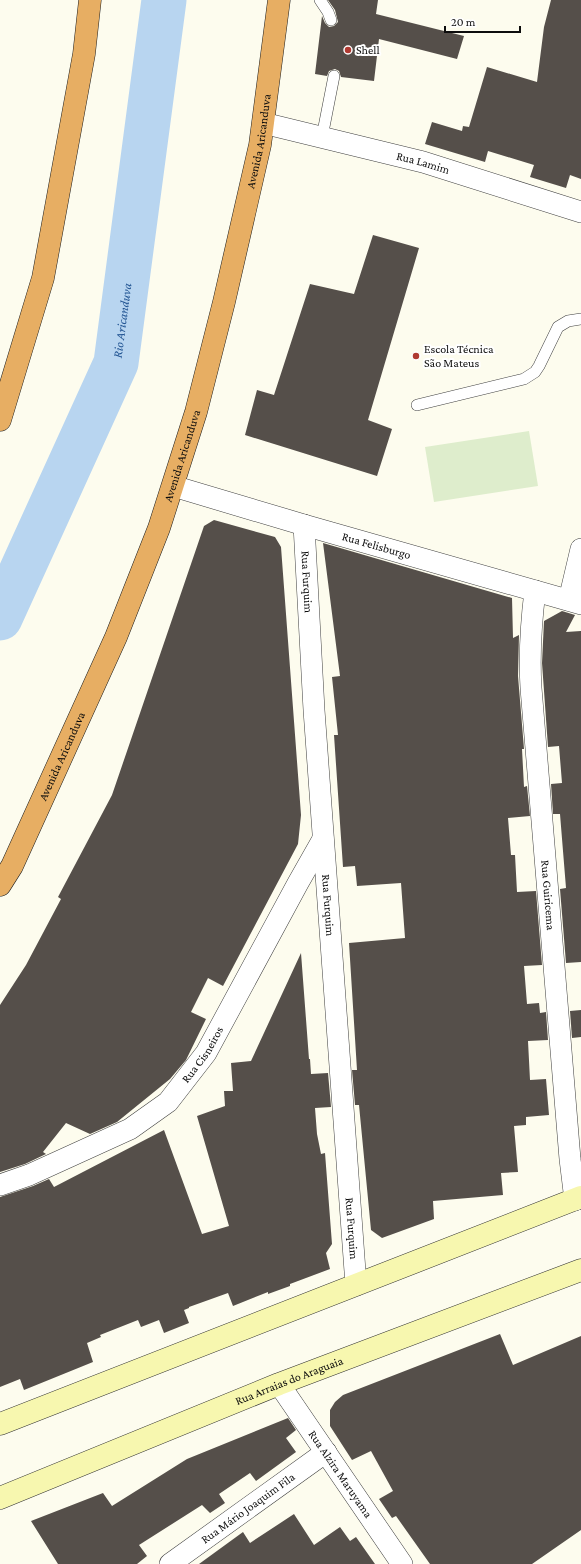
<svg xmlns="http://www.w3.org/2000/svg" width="581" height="1564" font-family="'Crimson Pro',serif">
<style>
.pitch{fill:#deedcc}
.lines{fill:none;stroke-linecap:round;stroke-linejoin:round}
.river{stroke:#b8d5f0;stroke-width:45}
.building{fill:#554f4a}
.lane-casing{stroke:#404040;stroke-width:12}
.street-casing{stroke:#404040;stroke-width:22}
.secondary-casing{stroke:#2f2f2f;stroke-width:23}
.highway-casing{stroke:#1e1e1e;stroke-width:23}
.lane{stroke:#fff;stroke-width:11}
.street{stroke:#fff;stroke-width:21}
.secondary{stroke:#f7f7af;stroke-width:22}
.highway{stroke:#e7ae63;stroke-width:22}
.poi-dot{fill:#b03a32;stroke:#fff;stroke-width:1.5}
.labels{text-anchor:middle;stroke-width:4;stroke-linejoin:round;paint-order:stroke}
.poi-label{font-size:12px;fill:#0d0d0d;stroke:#fff;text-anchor:start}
.street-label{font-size:12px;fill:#0d0d0d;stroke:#fff}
.water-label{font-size:13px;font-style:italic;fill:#225593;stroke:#fff}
</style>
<rect width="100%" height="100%" fill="#fdfcee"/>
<!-- pitch -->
<polygon class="pitch" points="529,431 538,486 434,502 425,447"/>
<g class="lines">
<!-- river -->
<path class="river" id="s1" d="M 0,618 L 116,363 L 164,0"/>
</g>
<!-- building -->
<g class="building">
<polygon points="328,0 378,0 376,14 464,36 457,59 379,39 374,81 341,77 339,71 335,69 329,71 327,76 315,74 322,16 325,23 329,27 334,26 338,22 335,10"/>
<polygon points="551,0 581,0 581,179 570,175 566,188 530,177 534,165 488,151 485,162 425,144 432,122 462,131 463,126 469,127 487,67 537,82 544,27"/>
<polygon points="373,235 419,248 368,420 392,429 377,476 245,435 257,390 274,395 310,284 354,294"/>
<polygon points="214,520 275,537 281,547 301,815 298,844 223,986 208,978 191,1012 206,1019 186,1060 170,1079 117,1122 90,1134 66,1123 43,1152 46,1154 25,1164 0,1172 0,1005 26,965 61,899 58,897 112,795 204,526"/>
<polygon points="323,543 512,598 513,638 519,635 518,676 524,749 522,749 524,787 527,786 530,816 508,818 511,855 515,855 517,892 536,891 542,965 524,966 527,1004 539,1003 540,1013 546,1012 548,1040 528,1041 530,1080 546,1079 549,1115 526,1117 526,1125 514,1126 518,1172 501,1173 503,1195 433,1201 434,1219 382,1238 371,1230 359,1105 355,1105 352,1070 357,1070 349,943 405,938 401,883 357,886 355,866 343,867 334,735 338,735 332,677 340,676"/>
<polygon points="562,611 575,615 566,632 581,631 581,962 566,963 560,889 566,888 560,814 553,814 551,784 562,783 559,746 548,747 542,663 544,621"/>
<polygon points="301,953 309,1059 310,1059 311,1074 328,1073 331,1107 315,1108 317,1134 321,1154 325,1153 332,1244 326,1253 330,1269 290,1284 290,1286 268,1294 268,1292 233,1306 228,1293 189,1307 189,1308 184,1310 189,1323 164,1333 159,1320 141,1327 138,1320 100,1335 101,1337 87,1343 93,1362 24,1390 20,1379 0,1387 0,1197 33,1186 49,1179 54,1187 164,1130 202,1234 229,1226 197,1116 225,1106 224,1091 233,1091 231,1063 251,1061"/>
<polygon points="581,1010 581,1037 572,1038 570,1011"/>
<polygon points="500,1334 513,1365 581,1336 581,1530 532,1564 430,1564 396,1516 392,1518 379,1499 393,1491 371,1451 352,1460 330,1426 330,1410 335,1402 343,1395"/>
<polygon points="288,1418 296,1430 286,1438 296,1452 256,1481 250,1473 219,1494 225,1503 210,1513 202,1505 139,1545 147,1556 137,1564 58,1564 31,1521 103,1493 112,1506 187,1459"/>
<polygon points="294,1514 314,1545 340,1527 350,1541 356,1537 375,1564 199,1564 243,1532 250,1543"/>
</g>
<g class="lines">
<defs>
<g id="lane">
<polyline points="320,0 328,12 331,20"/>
<polyline points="322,137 334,76"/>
<polyline points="417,405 524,379 535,372 539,366 558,327 568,321 581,319"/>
</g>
<g id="street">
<path id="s2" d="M 263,123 L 423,162 L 581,212"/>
<path id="s3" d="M 173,486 L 304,525 L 581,604"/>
<path id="s4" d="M 304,525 L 314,710 L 356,1285"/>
<path id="s5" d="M 535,591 C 531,623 529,655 531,688 L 570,1159 L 575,1200"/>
<polyline points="569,600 581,549"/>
<path id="s6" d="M 0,1185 L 29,1175 L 130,1129 L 168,1102 L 206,1053 L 298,883 L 323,839"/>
<path id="s7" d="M 279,1384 L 402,1564"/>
<path id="s8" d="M 170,1564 L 326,1452"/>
</g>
<g id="secondary">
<polyline points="0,1424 581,1197"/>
<path id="s9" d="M 0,1498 L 279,1384 L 581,1270"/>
</g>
<g id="highway">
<polyline points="0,420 43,278 84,54 90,0"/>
<path id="s10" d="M 0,885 L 12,866 L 116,637 L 159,528 L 196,412 L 224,302 L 260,145 L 279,0"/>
</g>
</defs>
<!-- lane casing -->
<use href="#lane" class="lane-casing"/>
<!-- street casing -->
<use href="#street" class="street-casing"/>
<!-- secondary casing -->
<use href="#secondary" class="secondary-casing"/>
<!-- highway casing -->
<use href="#highway" class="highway-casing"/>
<!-- lane -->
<use href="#lane" class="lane"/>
<!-- street -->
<use href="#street" class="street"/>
<!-- secondary -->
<use href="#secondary" class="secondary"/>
<!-- highway -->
<use href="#highway" class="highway"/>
</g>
<!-- markers -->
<g class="poi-dot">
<circle cx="348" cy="50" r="4"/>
<circle cx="416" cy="356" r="4"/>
</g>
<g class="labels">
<!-- poi labels -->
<g class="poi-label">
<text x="356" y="54">Shell</text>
<text x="424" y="353">Escola Técnica<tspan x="424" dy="14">São Mateus</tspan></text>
</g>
<!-- street labels -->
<g class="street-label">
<text dy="4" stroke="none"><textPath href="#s10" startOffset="791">Avenida Aricanduva</textPath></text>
<text dy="4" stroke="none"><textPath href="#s2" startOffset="165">Rua Lamim</textPath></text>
<text dy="4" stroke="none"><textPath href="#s10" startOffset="467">Avenida Aricanduva</textPath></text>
<text dy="4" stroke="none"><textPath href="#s3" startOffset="212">Rua Felisburgo</textPath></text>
<text dy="4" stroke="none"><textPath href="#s4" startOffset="57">Rua Furquim</textPath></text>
<text dy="4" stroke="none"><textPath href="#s10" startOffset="143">Avenida Aricanduva</textPath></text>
<text dy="4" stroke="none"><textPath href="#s5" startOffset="305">Rua Guiricema</textPath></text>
<text dy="4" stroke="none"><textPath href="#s4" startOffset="381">Rua Furquim</textPath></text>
<text dy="4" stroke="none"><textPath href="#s6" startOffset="247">Rua Cisneiros</textPath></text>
<text dy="4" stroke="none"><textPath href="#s4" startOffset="705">Rua Furquim</textPath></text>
<text dy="4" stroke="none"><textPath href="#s9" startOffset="312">Rua Arraias do Araguaia</textPath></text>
<text dy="4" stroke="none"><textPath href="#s7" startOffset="109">Rua Alzira Maruyama</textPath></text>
<text dy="4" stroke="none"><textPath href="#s8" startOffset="96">Rua Mário Joaquim Fila</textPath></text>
</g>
<!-- water labels -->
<g class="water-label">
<text dy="5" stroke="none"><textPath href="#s1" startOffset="323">Rio Aricanduva</textPath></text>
</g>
</g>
<!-- scale -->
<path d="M445 26v6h75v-6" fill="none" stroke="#0d0d0d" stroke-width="2"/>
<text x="451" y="26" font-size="12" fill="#0d0d0d" stroke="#ffffff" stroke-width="3" paint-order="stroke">20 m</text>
</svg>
